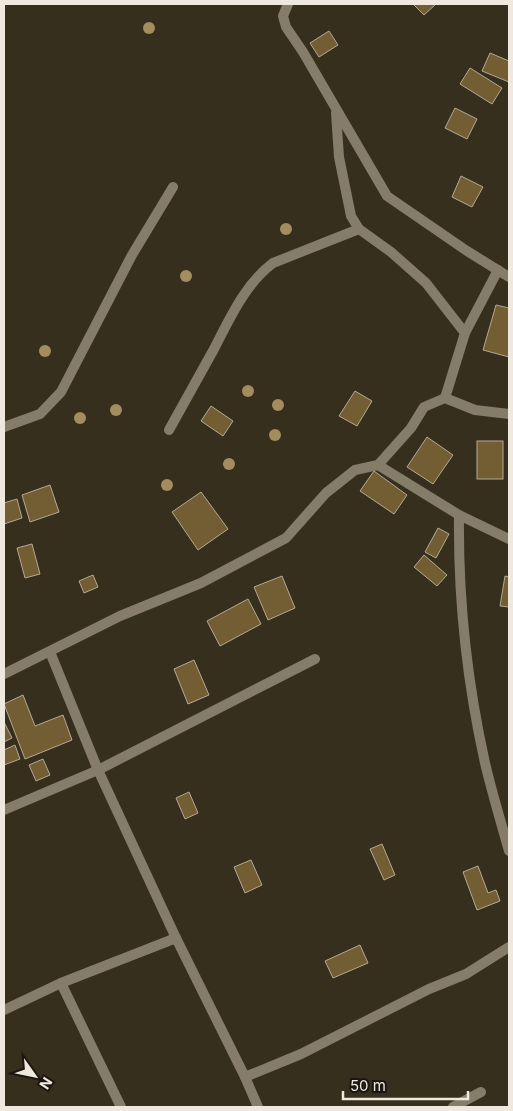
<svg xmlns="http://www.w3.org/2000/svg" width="513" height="1111" font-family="Inter,sans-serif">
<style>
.building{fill:#735e33;stroke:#b3a995}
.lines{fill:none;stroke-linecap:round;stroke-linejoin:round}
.street{stroke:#867c6a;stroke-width:10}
.tree{fill:#a38c5e}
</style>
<rect width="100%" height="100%" fill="#372f1e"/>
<!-- building -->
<g class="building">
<polygon points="413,4 436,4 424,15"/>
<polygon points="329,31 338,45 319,57 310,43"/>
<polygon points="490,53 509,61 509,82 482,71"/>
<polygon points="470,68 502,88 492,104 460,84"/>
<polygon points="455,108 477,119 467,139 445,128"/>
<polygon points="461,176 483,187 472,207 452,197"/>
<polygon points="496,305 509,308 509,357 483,350"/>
<polygon points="355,391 372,401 357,426 339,416"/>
<polygon points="211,406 233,421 223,436 201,421"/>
<polygon points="427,437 453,455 433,484 407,467"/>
<rect x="477" y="441" width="26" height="38"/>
<polygon points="374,471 407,495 394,514 360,491"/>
<polygon points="50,485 59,512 30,522 22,495"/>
<polygon points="201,492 228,529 198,550 172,512"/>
<polygon points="17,499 22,518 4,524 4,503"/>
<polygon points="438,528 449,534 436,558 425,552"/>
<polygon points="32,544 40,574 25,578 17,548"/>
<polygon points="424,555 447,575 437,586 414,567"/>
<polygon points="93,575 98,587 84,593 79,581"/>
<polygon points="282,576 295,608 268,620 254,587"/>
<polygon points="505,576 509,577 509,607 500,606"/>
<polygon points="248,599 261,624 220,646 207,621"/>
<polygon points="194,660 209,695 188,704 174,669"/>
<polygon points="23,695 35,726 63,715 72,740 25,759 4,704"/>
<polygon points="4,722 12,738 4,742"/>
<polygon points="15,745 20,759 4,765 4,750"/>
<polygon points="43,759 50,775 36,781 29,765"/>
<polygon points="189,792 198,813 185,819 176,798"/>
<polygon points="382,844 395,875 384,880 370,849"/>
<polygon points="251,860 262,885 245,893 234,867"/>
<polygon points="478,866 488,893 496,890 500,901 477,910 463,872"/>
<polygon points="360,945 368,963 333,978 325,961"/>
</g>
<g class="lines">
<!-- street -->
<g class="street">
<polyline points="288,4 283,16 286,27 303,52 387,196 467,251 509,277"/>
<polyline points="336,113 339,157 351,216 359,229 391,252 426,283 465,333 445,398"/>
<polyline points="465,333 498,270"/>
<polyline points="4,427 40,414 61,392 132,255 173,187"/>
<path d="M 169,430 C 184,403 199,376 214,349 C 230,318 245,284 273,263 L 359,229"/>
<polyline points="378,465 459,515 509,539"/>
<path d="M 459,515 C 458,598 467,682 485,763 C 492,793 501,822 509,851"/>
<polyline points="50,652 98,770 176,938 245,1077 258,1107"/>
<polyline points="4,674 120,616 201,583 286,538 326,493 355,470 378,465 411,428 424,407 445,398 475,410 509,414"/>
<polyline points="4,810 98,770 315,659"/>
<polyline points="61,983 121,1107"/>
<polyline points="4,1010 61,983 176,938"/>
<polyline points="245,1077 301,1054 429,989 466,974 509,947"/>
<polyline points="453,1107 481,1092"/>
</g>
</g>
<!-- trees -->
<g class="tree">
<circle cx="149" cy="28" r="6"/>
<circle cx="286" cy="229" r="6"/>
<circle cx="186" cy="276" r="6"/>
<circle cx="45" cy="351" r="6"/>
<circle cx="248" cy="391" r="6"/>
<circle cx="278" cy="405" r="6"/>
<circle cx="116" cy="410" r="6"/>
<circle cx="80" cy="418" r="6"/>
<circle cx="275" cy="435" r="6"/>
<circle cx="229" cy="464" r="6"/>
<circle cx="167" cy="485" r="6"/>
</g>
<!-- border -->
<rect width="513" height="1111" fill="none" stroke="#eee8de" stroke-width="10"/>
<!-- north arrow -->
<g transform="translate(35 1076) rotate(123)" stroke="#1b1710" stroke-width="4" paint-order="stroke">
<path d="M0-4L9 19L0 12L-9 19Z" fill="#eee8de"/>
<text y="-8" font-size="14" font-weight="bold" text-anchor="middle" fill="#eee8de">N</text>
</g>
<!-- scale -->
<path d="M343 1091v8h125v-8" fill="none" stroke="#eee8de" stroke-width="2.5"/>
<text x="350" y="1091" font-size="15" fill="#eee8de" stroke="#1b1710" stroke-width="4" paint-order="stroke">50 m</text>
</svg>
